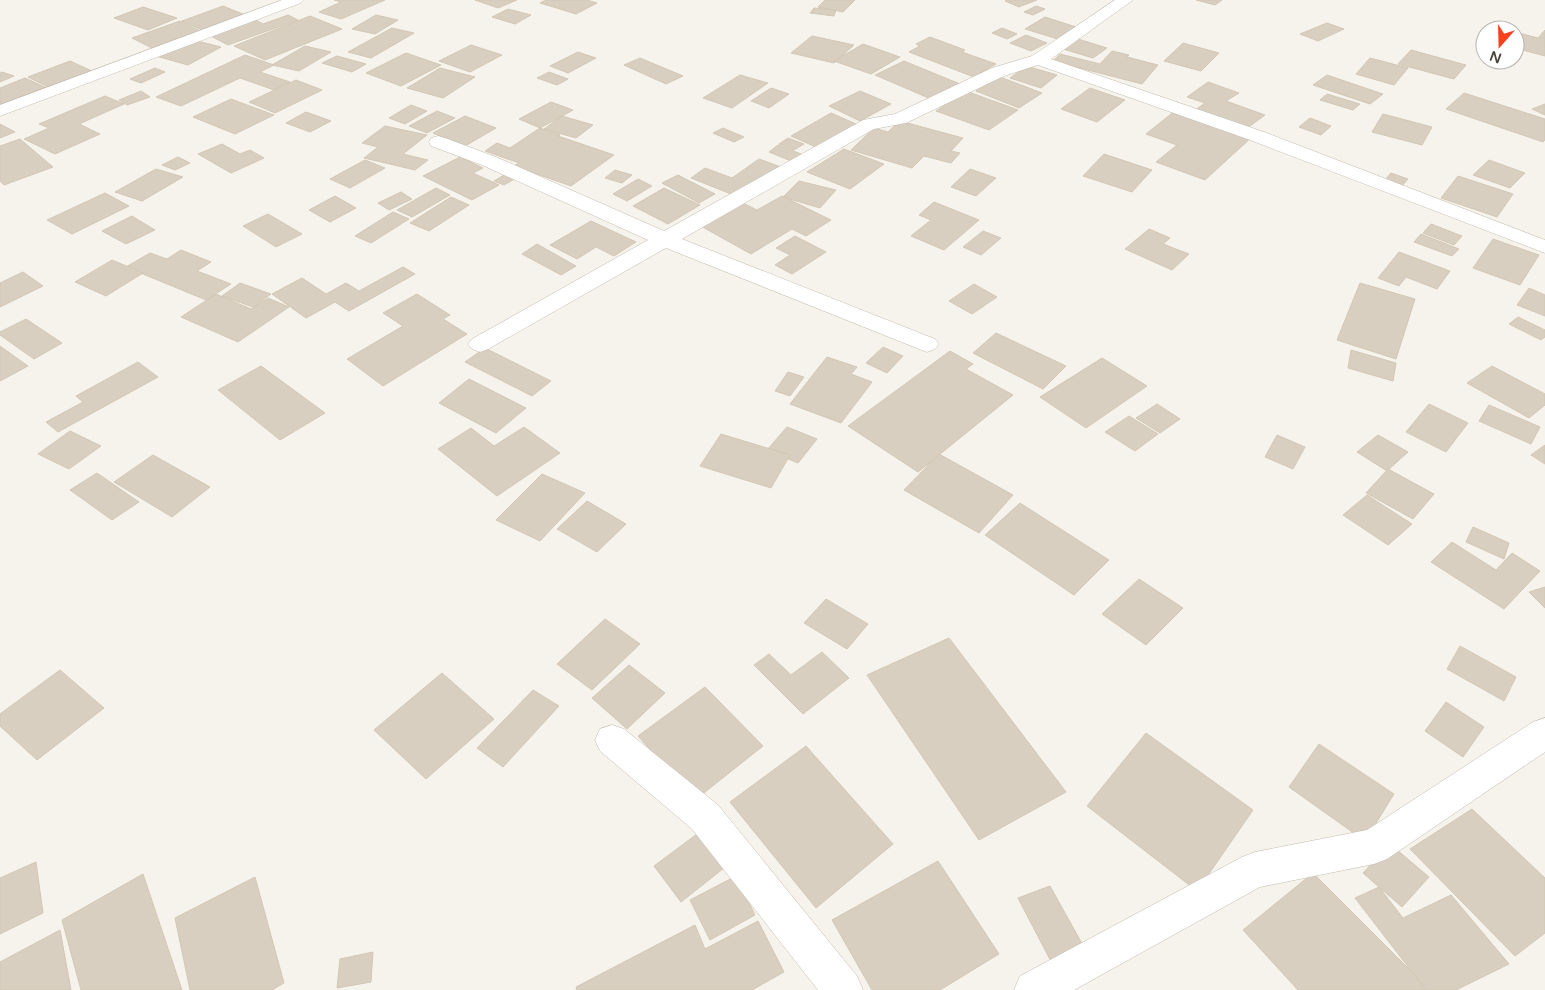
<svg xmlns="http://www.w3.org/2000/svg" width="1545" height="990" font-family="'Varela Round',sans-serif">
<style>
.building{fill:#d8cfc1;stroke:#d3c7b4}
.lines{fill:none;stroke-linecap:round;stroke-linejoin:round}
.minor-casing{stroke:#c2bbae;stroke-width:1}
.minor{fill:#fff;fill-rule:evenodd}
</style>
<rect width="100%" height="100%" fill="#f6f3ec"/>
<!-- building -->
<g class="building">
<polygon points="334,0 385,0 341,19 319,12 341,2"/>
<polygon points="475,0 517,0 498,8"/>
<polygon points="546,0 587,0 597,3 576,14 540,3"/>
<polygon points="825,0 855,0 843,12 818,7"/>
<polygon points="1008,0 1037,0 1019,7 1005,1"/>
<polygon points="1196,0 1222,0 1215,5"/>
<polygon points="223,6 245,15 204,31 182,21"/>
<polygon points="1036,6 1045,9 1033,15 1024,12"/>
<polygon points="143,7 177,18 148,30 114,18"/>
<polygon points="814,8 836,10 834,16 810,13"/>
<polygon points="508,9 531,15 515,24 492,17"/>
<polygon points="288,15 298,20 228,45 207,34 252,18 263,24"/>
<polygon points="376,15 398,20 375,34 352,29"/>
<polygon points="310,16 342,29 265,60 234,46"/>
<polygon points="1045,17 1079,28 1061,40 1025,29"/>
<polygon points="180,21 202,32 154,49 132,38"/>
<polygon points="1327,23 1344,29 1318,41 1300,34"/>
<polygon points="392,28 414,33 371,58 348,52"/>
<polygon points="1002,28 1017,34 1007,39 992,33"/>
<polygon points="1545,30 1545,56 1515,48 1515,32 1538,38"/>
<polygon points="1026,35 1047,43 1031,51 1010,43"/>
<polygon points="812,36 854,45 834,63 791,53"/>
<polygon points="930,37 965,50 962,52 996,64 974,77 909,52 920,46 916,44"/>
<polygon points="189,39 221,47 188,65 156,56"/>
<polygon points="1078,39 1107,48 1093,58 1063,49"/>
<polygon points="1183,43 1219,53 1201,71 1164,61"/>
<polygon points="863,44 900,57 871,74 834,61"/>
<polygon points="471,45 502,55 470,72 439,61"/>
<polygon points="305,46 331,52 299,71 272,65"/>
<polygon points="1411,50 1466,65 1454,79 1398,64"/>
<polygon points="1112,51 1129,55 1127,57 1158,65 1142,84 1053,61 1060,54 1100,64"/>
<polygon points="578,52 596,58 568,73 550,66"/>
<polygon points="406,53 441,65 401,86 366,73"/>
<polygon points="245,55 274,65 260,72 290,82 274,90 240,78 181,106 156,97"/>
<polygon points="337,56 366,64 352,72 322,63"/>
<polygon points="640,58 683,76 666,84 624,65"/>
<polygon points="1370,58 1408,68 1394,85 1356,74"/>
<polygon points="70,61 94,72 52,89 28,77"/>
<polygon points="904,61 960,84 931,99 875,75"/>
<polygon points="1026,66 1057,75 1041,88 1010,78"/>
<polygon points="155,68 165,72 141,83 130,79"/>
<polygon points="440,68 475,77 443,98 407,88"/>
<polygon points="2,72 14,76 0,82 0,73"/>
<polygon points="549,72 568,79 557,85 537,78"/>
<polygon points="740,75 768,83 732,108 703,98"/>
<polygon points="1327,75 1383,94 1370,104 1313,85"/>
<polygon points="1000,77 1042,93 1019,108 976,91"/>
<polygon points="25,78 49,89 0,108 0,88"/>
<polygon points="296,80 322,90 275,113 249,102"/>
<polygon points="1208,82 1239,93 1226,101 1265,115 1246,129 1194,111 1205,103 1187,97"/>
<polygon points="771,88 789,94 769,108 751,101"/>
<polygon points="1090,88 1125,100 1097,122 1061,109"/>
<polygon points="141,91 150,97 127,105 119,100"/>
<polygon points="860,91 891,104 860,121 829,106"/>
<polygon points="966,91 1018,110 989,130 936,111"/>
<polygon points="1464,93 1545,119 1545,140 1543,142 1446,109"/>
<polygon points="1327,94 1360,104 1353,110 1320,100"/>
<polygon points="105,96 124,104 79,124 100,134 55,154 24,139 49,128 39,124"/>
<polygon points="231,99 274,115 235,134 193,117"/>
<polygon points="551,102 573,110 540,128 519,119"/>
<polygon points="1545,104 1545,115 1532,109"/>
<polygon points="411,105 427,111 405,124 389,118"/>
<polygon points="1176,110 1253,136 1205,180 1156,162 1177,145 1146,134"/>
<polygon points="437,111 455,118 427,133 409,126"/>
<polygon points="306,112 331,121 310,132 286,123"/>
<polygon points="831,113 856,124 816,147 791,136"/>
<polygon points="1383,114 1432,127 1422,145 1372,132"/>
<polygon points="465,116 496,128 465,146 433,133"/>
<polygon points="562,116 593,125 576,138 544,129"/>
<polygon points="1310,118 1331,126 1321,135 1299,127"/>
<polygon points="900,121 963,138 951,151 960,153 951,163 924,156 912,168 851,150 874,128 888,132"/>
<polygon points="0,124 15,132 0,138"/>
<polygon points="385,126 427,135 403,154 428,160 415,170 364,158 378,147 362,143"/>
<polygon points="540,128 560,135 558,136 614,155 571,186 514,166 519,163 485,151 497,143 510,148"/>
<polygon points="723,128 744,137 734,142 713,133"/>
<polygon points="788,138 804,144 794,150 779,144"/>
<polygon points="20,139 53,167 4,185 0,181 0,146"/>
<polygon points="222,144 240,154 250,150 264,158 231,173 198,154"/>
<polygon points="778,145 806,156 796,163 769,152"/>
<polygon points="844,149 884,164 850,189 807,172"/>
<polygon points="1104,154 1152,170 1132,192 1083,176"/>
<polygon points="178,157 190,163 175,170 162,165"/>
<polygon points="460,157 483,168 473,173 499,185 472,200 423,176"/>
<polygon points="759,159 789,170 741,198 691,178 705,168 732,178"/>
<polygon points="365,160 385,168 350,188 330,179"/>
<polygon points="1489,160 1525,173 1510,188 1473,175"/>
<polygon points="156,169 183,177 142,201 115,192"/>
<polygon points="970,169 996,178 976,196 951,187"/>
<polygon points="615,170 632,175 622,183 605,178"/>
<polygon points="1391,173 1408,179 1401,187 1384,181"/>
<polygon points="506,174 516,178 504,185 494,181"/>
<polygon points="678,175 715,194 699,203 662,183"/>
<polygon points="1458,176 1513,194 1497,217 1441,198"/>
<polygon points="638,179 652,186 627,201 613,194"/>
<polygon points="799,181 836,190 820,208 783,197"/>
<polygon points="436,188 450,195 412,217 397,210"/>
<polygon points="664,188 700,205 668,224 633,206"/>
<polygon points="401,192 412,199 389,210 378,203"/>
<polygon points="105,193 129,206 72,234 47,220"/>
<polygon points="335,196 356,208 330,222 309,210"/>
<polygon points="782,196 831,220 806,236 792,229 751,254 699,225 741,202 757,210"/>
<polygon points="451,197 469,205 429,231 410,223"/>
<polygon points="934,202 979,220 944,250 911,236 931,220 919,215"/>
<polygon points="393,212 409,219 371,243 355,236"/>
<polygon points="268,214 302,234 276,247 243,226"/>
<polygon points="132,216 155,230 126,244 102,231"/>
<polygon points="591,221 636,242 614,256 596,247 577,259 550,245"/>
<polygon points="1431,224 1462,236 1454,245 1423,233"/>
<polygon points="1149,229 1170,238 1163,244 1189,254 1172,270 1125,249"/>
<polygon points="983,231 1001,238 981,255 963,247"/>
<polygon points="1421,234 1459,249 1452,256 1414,242"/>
<polygon points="795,236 826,252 792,274 775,265 790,255 776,248"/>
<polygon points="1493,239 1539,255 1520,285 1473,268"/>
<polygon points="537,244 576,266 561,275 522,254"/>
<polygon points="181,250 211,262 197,271 231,284 206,300 126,267 150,253 167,259"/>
<polygon points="1399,252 1450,271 1437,289 1406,277 1399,286 1378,278"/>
<polygon points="112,260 143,273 106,296 75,282"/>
<polygon points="403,267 415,274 349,311 335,302 306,318 272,294 302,278 326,294 346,283 359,291"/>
<polygon points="23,272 43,286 0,307 0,283"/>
<polygon points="240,283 271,294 253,307 222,296"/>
<polygon points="1360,283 1415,299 1396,359 1337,340"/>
<polygon points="974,284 997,297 972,314 949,301"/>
<polygon points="1529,288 1545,295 1545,316 1517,305"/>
<polygon points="216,294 251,309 268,298 289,307 238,342 181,317"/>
<polygon points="417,294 450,315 443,319 467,334 383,386 347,359 403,326 383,313"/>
<polygon points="1518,317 1545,330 1545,337 1541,340 1509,324"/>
<polygon points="26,319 62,343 34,359 0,335 0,332"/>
<polygon points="996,333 1066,366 1043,389 973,353"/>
<polygon points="0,346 28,366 0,381"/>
<polygon points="883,347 903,356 887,373 866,363"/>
<polygon points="485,348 551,381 532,396 465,362"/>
<polygon points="1351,350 1396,363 1393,381 1348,368"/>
<polygon points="950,351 973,364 966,369 1013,395 918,472 848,426"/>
<polygon points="827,357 857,367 851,374 872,382 841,423 790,404"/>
<polygon points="1102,358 1147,386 1086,428 1040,397"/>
<polygon points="138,362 158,377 58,432 46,422 83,402 76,396"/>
<polygon points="261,366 325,413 280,440 218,390"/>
<polygon points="1492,366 1545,394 1545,405 1529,418 1467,383"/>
<polygon points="788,372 804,377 790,396 775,391"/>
<polygon points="469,379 526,408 496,433 439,403"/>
<polygon points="1157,404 1180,419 1160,433 1136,418"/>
<polygon points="1429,404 1468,423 1446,452 1406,432"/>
<polygon points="1489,405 1540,427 1531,444 1479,421"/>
<polygon points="1129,416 1158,434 1135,451 1105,432"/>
<polygon points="524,427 560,453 497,496 438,449 471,428 494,446"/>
<polygon points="787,427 817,439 798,463 767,450"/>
<polygon points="70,431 101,446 69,469 38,454"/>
<polygon points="721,434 790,455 771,488 700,466"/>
<polygon points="1277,435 1305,447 1293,469 1265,457"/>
<polygon points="1378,435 1408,452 1387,471 1357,452"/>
<polygon points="1545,445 1545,464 1531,455"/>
<polygon points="939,454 1013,495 979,533 904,490"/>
<polygon points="153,455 210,487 172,517 114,482"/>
<polygon points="1388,469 1434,494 1413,519 1366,493"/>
<polygon points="97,473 139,502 112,520 70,490"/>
<polygon points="542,474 585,493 540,541 496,520"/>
<polygon points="1367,495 1412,524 1388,545 1343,515"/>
<polygon points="587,501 626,524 597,552 557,529"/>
<polygon points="1020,503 1109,560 1074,595 985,535"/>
<polygon points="1473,527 1509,543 1504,559 1466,542"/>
<polygon points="1452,542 1496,570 1512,553 1540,571 1504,609 1431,562"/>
<polygon points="1139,579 1183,608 1146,645 1102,614"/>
<polygon points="1545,587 1545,608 1529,592"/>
<polygon points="826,599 868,624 847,649 804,623"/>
<polygon points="605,619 640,644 592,690 557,664"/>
<polygon points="949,638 1066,792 979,840 867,675"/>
<polygon points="1460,646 1516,677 1504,701 1447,669"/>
<polygon points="822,652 849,678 803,714 754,665 769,654 791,675"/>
<polygon points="629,665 665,693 627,729 592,698"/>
<polygon points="60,670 104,708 37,760 0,726 0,714"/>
<polygon points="442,673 494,719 426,779 374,730"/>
<polygon points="705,687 763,746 695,800 638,736"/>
<polygon points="533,690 559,706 503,767 477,748"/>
<polygon points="1446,702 1484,727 1463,757 1425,731"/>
<polygon points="1146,733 1253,810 1197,891 1087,806"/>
<polygon points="1319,744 1394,794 1365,841 1289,787"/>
<polygon points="806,746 893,844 816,908 730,802"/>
<polygon points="1472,809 1545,878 1545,933 1515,956 1410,849"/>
<polygon points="697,834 724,868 681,902 654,866"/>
<polygon points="1390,844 1429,877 1402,907 1363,873"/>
<polygon points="938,861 999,954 940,990 872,990 832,920"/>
<polygon points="36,862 43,913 0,934 0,878"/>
<polygon points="1313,873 1430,990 1298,990 1243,930"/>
<polygon points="143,874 182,990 81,990 62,920"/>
<polygon points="736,876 755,915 710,940 690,900"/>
<polygon points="255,877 284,983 272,990 190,990 175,918"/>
<polygon points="1050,886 1090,958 1056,971 1018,898"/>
<polygon points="1379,887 1403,918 1451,895 1509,964 1456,990 1426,990 1355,898"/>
<polygon points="758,921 784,972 752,990 577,990 576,987 695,925 705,949"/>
<polygon points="60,930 71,990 0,990 0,962"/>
<polygon points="373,952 371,982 337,988 340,959"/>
</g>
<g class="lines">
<defs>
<g id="minor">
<polygon points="282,0 304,0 301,3 0,116 0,105"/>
<polygon points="1115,0 1133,0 1051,59 1264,132 1545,240 1545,253 1250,140 1038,65 1004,76 906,123 874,129 682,239 935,339 939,344 935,349 927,352 919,349 666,248 488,349 480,352 472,349 468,344 472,339 648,240 482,165 431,146 429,142 431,138 438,136 445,138 496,157 664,231 863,120 895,114 992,68 1032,56"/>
<polygon points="1545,718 1545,752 1387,859 1374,864 1260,887 1074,990 1014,990 1020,976 1242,857 1255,852 1367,830 1533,722"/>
<polygon points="612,725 624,729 718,805 857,976 863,990 818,990 692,829 600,751 595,740 600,729"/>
</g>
</defs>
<!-- minor casing -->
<use href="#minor" class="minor-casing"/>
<!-- minor -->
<use href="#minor" class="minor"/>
</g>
<!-- north arrow -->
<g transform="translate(1500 45) rotate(200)"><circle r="24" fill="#ffffff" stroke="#b7b4b0"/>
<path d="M0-4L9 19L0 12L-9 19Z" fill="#fc3f1d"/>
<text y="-8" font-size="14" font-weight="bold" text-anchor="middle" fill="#4b4439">N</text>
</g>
</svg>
